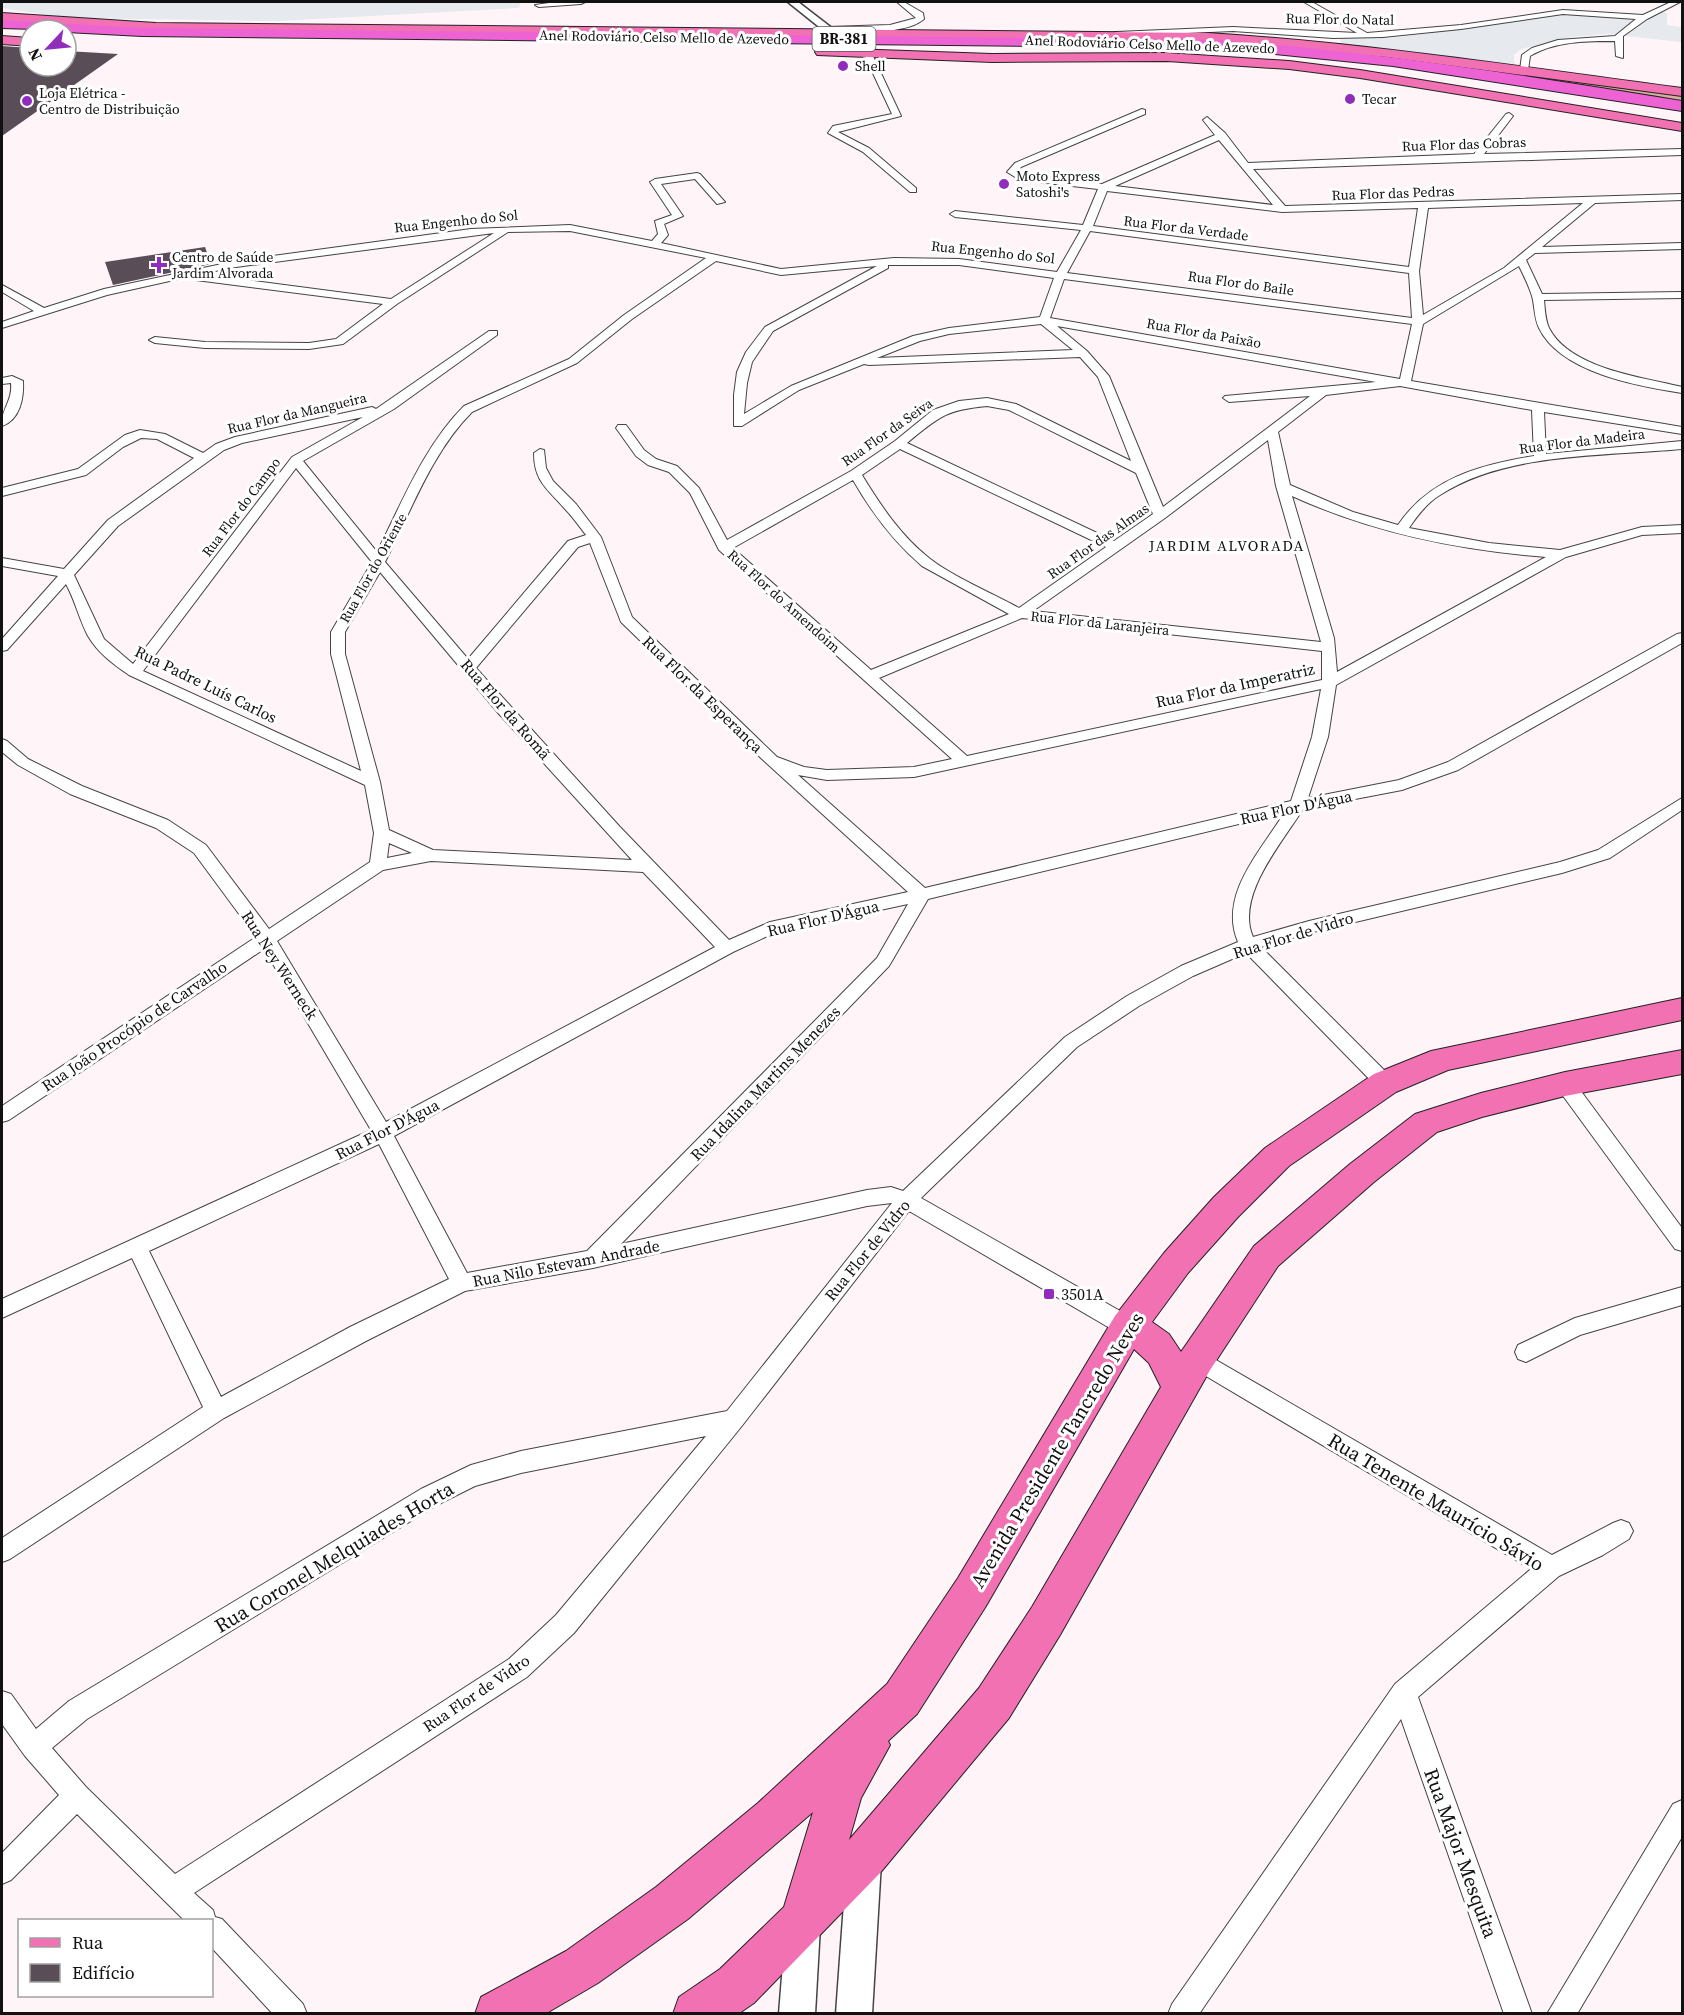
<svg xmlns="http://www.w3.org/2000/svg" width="1684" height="2015" font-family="'Source Serif 4',serif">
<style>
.industrial{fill:#e6e9ee}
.forest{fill:#d9af9f}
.building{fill:#594d58}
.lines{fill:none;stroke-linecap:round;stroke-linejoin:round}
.minor-casing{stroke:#444;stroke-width:2}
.tertiary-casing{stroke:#444;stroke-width:3}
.primary-casing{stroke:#222;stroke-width:2}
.motorway-casing{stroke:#222;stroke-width:2}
.minor{fill:#fff;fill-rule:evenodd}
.tertiary{fill:#fff;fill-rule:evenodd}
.primary{fill:#f271b2;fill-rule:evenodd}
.motorway{fill:#ee63d3;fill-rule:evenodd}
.poi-dot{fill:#902dbc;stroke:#fff;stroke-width:2}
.labels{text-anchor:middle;stroke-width:6;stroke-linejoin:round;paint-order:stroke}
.far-street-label{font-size:14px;fill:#111;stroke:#fff}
.far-poi-label{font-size:14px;fill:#111;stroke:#fff;text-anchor:start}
.shield{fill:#fff;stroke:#585858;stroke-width:1.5}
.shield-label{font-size:15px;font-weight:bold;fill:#111}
.far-neighbourhood-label{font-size:15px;letter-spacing:1.5px;fill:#111;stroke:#fff}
.street-label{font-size:16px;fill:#111;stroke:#fff}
.poi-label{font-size:16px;fill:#111;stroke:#fff;text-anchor:start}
.near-street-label{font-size:20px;fill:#111;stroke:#fff}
</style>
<rect width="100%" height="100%" fill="#fff5f9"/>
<!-- industrial -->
<g class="industrial">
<polygon points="2,2 521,2 519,8 278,21 68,18 2,8"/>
<polygon points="1659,11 1667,13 1667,25 1682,27 1682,42 1606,34 1572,37 1521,49 1514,55 1514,64 1341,43 1340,38 1390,38 1480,27 1529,17 1571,14 1644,19"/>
</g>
<!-- forest -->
<polygon class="forest" points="1499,74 1584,81 1682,96 1682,104"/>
<!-- building -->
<g class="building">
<polygon points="2,46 30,48 30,66 66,66 66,51 118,54 2,136"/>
<polygon points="205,247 211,264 113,285 105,262"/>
</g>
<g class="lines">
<defs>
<g id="minor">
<polygon points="556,2 585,2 581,4 539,7 535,5"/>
<path d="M 897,2 L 904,2 L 923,13 L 924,19 C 904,36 854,31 828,31 L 824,29 L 828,27 L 890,25 L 916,18 Z"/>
<path d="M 1304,2 L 1312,2 L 1367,33 L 1461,25 L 1563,10 L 1643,15 L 1671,2 L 1680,2 L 1647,19 L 1623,36 L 1623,58 L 1616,56 L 1615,41 C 1586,41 1556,41 1530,56 L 1528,70 L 1524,73 L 1520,70 L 1522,55 L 1532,48 L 1558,40 L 1615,36 L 1636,19 L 1563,14 L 1461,29 L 1383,37 L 1333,38 L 1233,31 L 1116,36 L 1112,34 L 1116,32 L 1233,27 L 1357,33 Z"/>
<polygon points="868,52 872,54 901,116 838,132 869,148 916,188 916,192 910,192 863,152 828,133 833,126 892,114 864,54"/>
<path d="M 1142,109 L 1145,110 L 1145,114 L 1021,167 L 1018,171 L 1023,174 L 1102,184 L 1215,135 L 1203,120 L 1207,117 L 1225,133 L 1248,163 L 1474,154 L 1506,114 L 1509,113 L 1513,116 L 1484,154 L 1682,149 L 1682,155 L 1253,169 L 1285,206 L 1682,194 L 1682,200 L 1595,203 L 1542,247 L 1682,243 L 1682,249 L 1535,253 L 1526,260 L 1542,294 L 1682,292 L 1682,298 L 1544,300 C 1545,309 1545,319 1549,328 C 1570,369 1642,377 1682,387 L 1682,393 C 1638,386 1561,373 1539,328 C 1534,318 1535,307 1532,296 C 1529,286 1524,276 1519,266 L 1423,324 L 1411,381 L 1682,427 L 1682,434 L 1544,412 L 1546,454 L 1682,441 L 1682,449 C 1607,456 1506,452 1440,495 C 1427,503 1417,516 1409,528 L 1489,543 L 1560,550 L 1642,527 L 1682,525 L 1682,533 L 1642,535 L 1566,557 L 1336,685 L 1328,737 L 1308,798 L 1399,780 L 1448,762 L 1677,634 L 1682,633 L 1682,643 L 1458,770 L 1402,790 L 1303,809 C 1282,843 1235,896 1253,937 L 1309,921 L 1560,862 L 1598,850 L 1682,798 L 1682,810 L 1610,858 L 1562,873 L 1309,933 L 1261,947 L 1392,1078 L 1394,1083 L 1392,1088 L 1385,1090 L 1378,1088 L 1246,953 L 1193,976 L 1139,1006 L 1077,1047 L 921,1198 L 1136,1320 L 1139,1327 L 1136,1334 L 1128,1336 L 1120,1334 L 909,1211 L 741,1427 L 574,1633 L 527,1677 L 194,1893 L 213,1910 L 215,1917 L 222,1919 L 303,2004 L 307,2014 L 273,2014 L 212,1948 L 212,1920 L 184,1920 L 77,1814 L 11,1880 L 2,1884 L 2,1853 L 59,1795 L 25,1756 L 2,1724 L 2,1691 L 11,1694 L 36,1729 L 69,1701 L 421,1489 L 471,1465 L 521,1451 L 727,1411 L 892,1203 L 867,1206 L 593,1268 L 465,1291 L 366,1341 L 224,1418 L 10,1559 L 2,1562 L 2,1538 L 203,1407 L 132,1258 L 2,1318 L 2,1299 L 371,1130 L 264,949 L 9,1120 L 2,1122 L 2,1106 L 256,937 L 194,853 L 156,828 L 70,794 L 18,765 L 2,752 L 2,739 L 7,741 L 28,759 L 82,786 L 168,820 L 206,845 L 269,929 L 370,862 L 374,833 L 365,785 L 129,675 C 113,664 98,653 88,636 C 79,619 75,600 66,584 L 7,650 L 2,651 L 2,639 L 58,576 L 2,566 L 2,558 L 64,569 L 108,520 L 194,458 L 157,439 L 141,438 L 123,447 L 86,475 L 2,496 L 2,488 L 78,469 L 125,435 L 140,430 L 165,434 L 203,453 L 216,444 L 235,437 L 372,407 L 376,409 L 489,331 L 497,331 L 497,335 L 394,409 L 303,461 L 377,552 C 402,503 424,446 464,406 L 569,359 L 624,315 L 706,258 L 570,231 L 508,232 L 397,304 L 343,344 L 309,349 L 205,348 L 155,343 L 149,340 L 155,337 L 205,342 L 309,343 L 336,339 L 383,304 L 196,280 L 192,279 L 192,276 L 107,295 L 2,328 L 2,322 L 34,311 L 2,292 L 2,285 L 44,308 L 104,289 L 236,261 L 471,229 L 570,225 L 652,241 L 658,234 L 655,221 L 672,215 L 650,182 L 655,179 L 697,173 L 700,174 L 725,202 L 717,204 L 695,179 L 661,184 L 683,216 L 664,224 L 668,235 L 661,243 L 781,269 L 894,258 L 959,259 L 1057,272 L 1081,230 L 955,217 L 950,214 L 955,211 L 1083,225 L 1098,189 L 1020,180 L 1007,172 L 1015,163 ZM 1219,140 L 1273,205 L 1115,186 ZM 1107,191 L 1282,212 L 1418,208 L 1409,267 L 1093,226 ZM 1583,203 L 1504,268 L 1423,315 L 1419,271 L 1428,208 ZM 1090,231 L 1409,273 L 1412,318 L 1067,273 ZM 494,233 L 391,299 L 200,274 L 236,267 ZM 716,261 L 781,275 L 877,266 L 765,327 L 746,352 L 737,372 L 734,395 L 734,426 L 742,426 L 799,390 L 864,364 L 869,365 L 1080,357 L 1098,377 L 1131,461 L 1016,404 L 987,398 L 959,401 L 933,410 L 895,441 L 851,471 L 727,540 L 699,488 L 677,466 L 656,459 L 644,450 L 626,425 L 618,425 L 616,428 L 636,456 L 648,465 L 669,472 L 690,493 L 719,550 L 952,759 L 914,767 L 827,770 L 804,767 L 777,757 L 632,617 L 601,537 L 576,504 L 553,481 L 546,468 L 544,450 L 540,449 L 534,453 C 534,482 548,489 565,509 C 573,517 579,526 586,535 L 568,541 L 468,659 L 385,562 C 411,511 432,452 472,412 L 577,363 L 632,319 ZM 888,265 L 959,265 L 1054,278 L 1040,317 L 949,328 L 913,336 L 791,386 L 744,414 L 747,383 L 752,362 L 773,331 L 888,268 ZM 1064,279 L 1412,324 L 1400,379 L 1050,318 ZM 1041,324 L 1073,350 L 877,358 L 920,341 L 949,334 ZM 1057,326 L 1376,382 L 1225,396 L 1223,398 L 1229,402 L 1310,396 L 1163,507 L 1109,376 L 1087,351 ZM 1400,386 L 1532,410 L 1534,456 C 1480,465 1430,478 1398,525 L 1353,512 L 1290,485 L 1278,432 L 1326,395 ZM 987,406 L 1009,410 L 1136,473 L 1153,514 L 1114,541 L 907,443 C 939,417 945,410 987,406 ZM 363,417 L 292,457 L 133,664 L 104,639 L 74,575 L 118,526 L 224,450 L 242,443 ZM 1268,440 L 1276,486 L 1321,642 L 1033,611 L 1165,518 ZM 900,449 L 1106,547 L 1019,608 C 992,593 953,577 929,558 C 901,536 881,506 862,475 ZM 296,468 L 372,562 L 331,632 L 331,654 L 361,771 L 143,671 ZM 853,480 C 872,513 893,541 922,566 L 1009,614 L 871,670 L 733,548 ZM 1292,496 C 1373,533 1458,550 1546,557 L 1337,672 L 1334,638 ZM 590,543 L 621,622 L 762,759 L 908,892 L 770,922 L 729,940 L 620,827 L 476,668 L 578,547 ZM 380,572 L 499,714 L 632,860 L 433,850 L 389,830 L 380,782 L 345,654 L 345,632 ZM 1022,618 L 1322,651 L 1322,680 L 967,756 L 879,678 ZM 1321,689 L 1312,737 L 1291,801 L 925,888 L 798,775 L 827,780 L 914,777 ZM 1284,813 C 1261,851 1218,895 1238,942 L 1181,966 L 1127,996 L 1065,1037 L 903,1191 L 891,1187 L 867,1190 L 621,1244 L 889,966 L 928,899 ZM 389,843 L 412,853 L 387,858 ZM 431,861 L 643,872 L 715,947 L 386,1122 L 277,941 L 383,870 ZM 908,904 L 877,958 L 587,1251 L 467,1273 L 394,1136 L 733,952 L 774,933 ZM 379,1144 L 449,1279 L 350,1327 L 221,1397 L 149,1251 ZM 706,1436 L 556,1615 L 509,1659 L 175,1874 L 86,1787 L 52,1748 L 87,1719 L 437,1505 L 475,1486 L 521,1473 Z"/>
<path d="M 12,376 L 23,381 C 24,398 20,420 2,426 C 0,411 13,401 11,383 L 2,384 L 2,378 Z"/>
<polygon points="1565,1077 1572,1079 1682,1228 1682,1251 1675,1249 1558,1089 1556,1084 1558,1079"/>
<polygon points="1682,1287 1682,1305 1580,1335 1526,1362 1518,1359 1515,1352 1518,1345 1575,1318"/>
<polygon points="1197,1349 1552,1555 1613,1523 1621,1520 1629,1523 1633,1531 1629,1539 1603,1555 1559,1576 1418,1697 1532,2014 1504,2014 1401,1719 1199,2014 1168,2014 1172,2004 1395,1684 1531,1569 1189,1366 1186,1359 1189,1352"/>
<polygon points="1682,1800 1682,1837 1577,2014 1547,2014 1673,1804"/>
</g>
<g id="tertiary">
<polygon points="788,2 798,2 837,32 828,34"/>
<polygon points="864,1845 876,1850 881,1862 872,2014 836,2014 847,1862 852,1850"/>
<polygon points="803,1909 815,1914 820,1926 815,2014 779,2014 786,1926 791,1914"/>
</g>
<g id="primary">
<path d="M 2,13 L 156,23 L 1208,33 C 1367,43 1524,67 1682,88 L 1682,96 L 1387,57 L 1208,41 L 156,31 L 2,21 Z"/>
<polygon points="2,36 30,38 30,46 2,44"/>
<polygon points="822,48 992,54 1167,53 1289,61 1360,70 1682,123 1682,131 1360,78 1289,69 1167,61 992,62 817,55 815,52 817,49"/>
<path d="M 1682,998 L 1682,1020 L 1448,1070 L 1396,1092 L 1289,1166 L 1238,1217 L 1188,1273 L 1152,1322 L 1169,1334 L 1181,1352 L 1254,1246 L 1350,1164 L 1415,1114 L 1481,1093 L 1565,1072 L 1682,1050 L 1682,1074 L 1565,1096 L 1482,1117 L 1437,1132 L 1374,1182 L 1278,1266 L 1210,1370 L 1060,1635 L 1009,1718 L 880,1873 L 754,2003 L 738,2014 L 673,2014 L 679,1997 L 720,1969 L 784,1907 L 813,1812 L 688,1919 L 598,1983 L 545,2014 L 475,2014 L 481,1997 L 566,1951 L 656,1887 L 758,1803 L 887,1684 L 958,1578 L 1115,1316 L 1164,1253 L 1214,1197 L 1265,1148 L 1374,1074 L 1431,1051 ZM 1134,1349 L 1149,1363 L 1161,1387 L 1032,1607 L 979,1688 L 849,1840 L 861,1798 L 890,1745 L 888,1741 L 917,1714 L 986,1606 Z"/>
</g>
<path id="motorway" d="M 2,20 L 142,28 L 1217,40 C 1373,51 1527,76 1682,101 L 1682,111 L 1393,66 L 1217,48 L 142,36 L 66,32 L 66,30 L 2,28 Z"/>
</defs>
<!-- minor casing -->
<use href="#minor" class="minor-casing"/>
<!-- tertiary casing -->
<use href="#tertiary" class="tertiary-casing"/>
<!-- primary casing -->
<use href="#primary" class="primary-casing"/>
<!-- motorway casing -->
<use href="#motorway" class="motorway-casing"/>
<!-- minor -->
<use href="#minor" class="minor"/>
<!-- tertiary -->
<use href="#tertiary" class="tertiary"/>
<!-- primary -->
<use href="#primary" class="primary"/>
<!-- motorway -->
<use href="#motorway" class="motorway"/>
</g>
<!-- markers -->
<g class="poi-dot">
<circle cx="843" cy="66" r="6"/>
<circle cx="1350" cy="99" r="6"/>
<circle cx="27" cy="101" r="6"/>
<circle cx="1004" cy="184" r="6"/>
<path d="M156 256h6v6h6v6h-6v6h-6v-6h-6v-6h6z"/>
<rect x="1043" y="1288" width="12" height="12" rx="3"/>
</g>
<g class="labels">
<!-- far-street labels -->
<g class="far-street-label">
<text transform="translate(1340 19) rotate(1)" y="5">Rua Flor do Natal</text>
<text transform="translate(664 37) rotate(1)" y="5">Anel Rodoviário Celso Mello de Azevedo</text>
<text transform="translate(1150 44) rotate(2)" y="5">Anel Rodoviário Celso Mello de Azevedo</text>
<text transform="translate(1464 144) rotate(-2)" y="5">Rua Flor das Cobras</text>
<text transform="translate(1393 193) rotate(-2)" y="5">Rua Flor das Pedras</text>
<text transform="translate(456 221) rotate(-6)" y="5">Rua Engenho do Sol</text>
<text transform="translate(1186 228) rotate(7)" y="5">Rua Flor da Verdade</text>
<text transform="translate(993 252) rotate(6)" y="5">Rua Engenho do Sol</text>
<text transform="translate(1241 283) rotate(8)" y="5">Rua Flor do Baile</text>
<text transform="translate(1204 333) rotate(10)" y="5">Rua Flor da Paixão</text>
<text transform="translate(297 413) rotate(-13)" y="5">Rua Flor da Mangueira</text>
<text transform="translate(887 432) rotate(-35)" y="5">Rua Flor da Seiva</text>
<text transform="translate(1582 441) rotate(-7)" y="5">Rua Flor da Madeira</text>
<text transform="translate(241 507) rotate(-53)" y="5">Rua Flor do Campo</text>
<text transform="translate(1098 541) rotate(-35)" y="5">Rua Flor das Almas</text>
<text transform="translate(373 568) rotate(-61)" y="5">Rua Flor do Oriente</text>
<text transform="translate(784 601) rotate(42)" y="5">Rua Flor do Amendoim</text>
<text transform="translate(1100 623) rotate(6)" y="5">Rua Flor da Laranjeira</text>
</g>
<!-- far-poi labels -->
<g class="far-poi-label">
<text x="855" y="71">Shell</text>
<text x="39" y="98">Loja Elétrica -<tspan x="39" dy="16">Centro de Distribuição</tspan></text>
<text x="1362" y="104">Tecar</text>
<text x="1016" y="181">Moto Express<tspan x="1016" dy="16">Satoshi's</tspan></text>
<text x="172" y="262">Centro de Saúde<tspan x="172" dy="16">Jardim Alvorada</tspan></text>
</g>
<!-- shield labels -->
<rect class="shield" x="812.5" y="27" width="63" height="24" rx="4.5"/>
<g class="shield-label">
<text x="844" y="44">BR-381</text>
</g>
<!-- far-neighbourhood labels -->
<g class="far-neighbourhood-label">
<text x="1227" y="551">JARDIM ALVORADA</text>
</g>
<!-- street labels -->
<g class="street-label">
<text transform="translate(206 684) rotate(26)" y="6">Rua Padre Luís Carlos</text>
<text transform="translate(1235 685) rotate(-12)" y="6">Rua Flor da Imperatriz</text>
<text transform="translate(703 694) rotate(44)" y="6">Rua Flor da Esperança</text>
<text transform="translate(506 709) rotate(49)" y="6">Rua Flor da Romã</text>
<text transform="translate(1296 807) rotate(-12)" y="6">Rua Flor D'Água</text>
<text transform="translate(823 918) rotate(-13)" y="6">Rua Flor D'Água</text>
<text transform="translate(1293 935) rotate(-17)" y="6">Rua Flor de Vidro</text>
<text transform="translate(280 965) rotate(57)" y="6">Rua Ney Werneck</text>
<text transform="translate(134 1026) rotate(-34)" y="6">Rua João Procópio de Carvalho</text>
<text transform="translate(765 1083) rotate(-46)" y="6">Rua Idalina Martins Menezes</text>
<text transform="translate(387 1129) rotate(-27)" y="6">Rua Flor D'Água</text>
<text transform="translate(867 1250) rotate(-51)" y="6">Rua Flor de Vidro</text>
<text transform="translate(566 1263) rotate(-11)" y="6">Rua Nilo Estevam Andrade</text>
<text transform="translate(476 1693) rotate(-34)" y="6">Rua Flor de Vidro</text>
</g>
<!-- poi labels -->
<g class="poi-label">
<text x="1061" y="1300">3501A</text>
</g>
<!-- near-street labels -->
<g class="near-street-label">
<text transform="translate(1057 1450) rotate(-59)" y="7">Avenida Presidente Tancredo Neves</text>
<text transform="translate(1436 1502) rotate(31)" y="7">Rua Tenente Maurício Sávio</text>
<text transform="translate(334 1557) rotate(-31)" y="7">Rua Coronel Melquiades Horta</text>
<text transform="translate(1461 1853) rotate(70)" y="7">Rua Major Mesquita</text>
</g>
</g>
<!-- border -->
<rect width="1684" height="2015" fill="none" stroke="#111111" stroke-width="6"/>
<!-- legend -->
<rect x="18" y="1919" width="195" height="78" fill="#ffffff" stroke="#a0a0a0" stroke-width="1.5"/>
<rect x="30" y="1938" width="30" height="9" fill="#f271b2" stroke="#a0a0a0" stroke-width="1.5"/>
<text x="72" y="1949" font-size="18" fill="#111111">Rua</text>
<rect x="30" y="1964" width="30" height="18" fill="#594d58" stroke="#a0a0a0" stroke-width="1.5"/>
<text x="72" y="1979" font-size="18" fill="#111111">Edifício</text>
<!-- north arrow -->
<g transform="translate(48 48) rotate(244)"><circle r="28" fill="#ffffff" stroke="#a0a0a0" stroke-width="1.5"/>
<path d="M0-4.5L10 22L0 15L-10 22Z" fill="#902dbc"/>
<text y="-9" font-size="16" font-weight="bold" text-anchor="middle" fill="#111111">N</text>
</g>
</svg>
